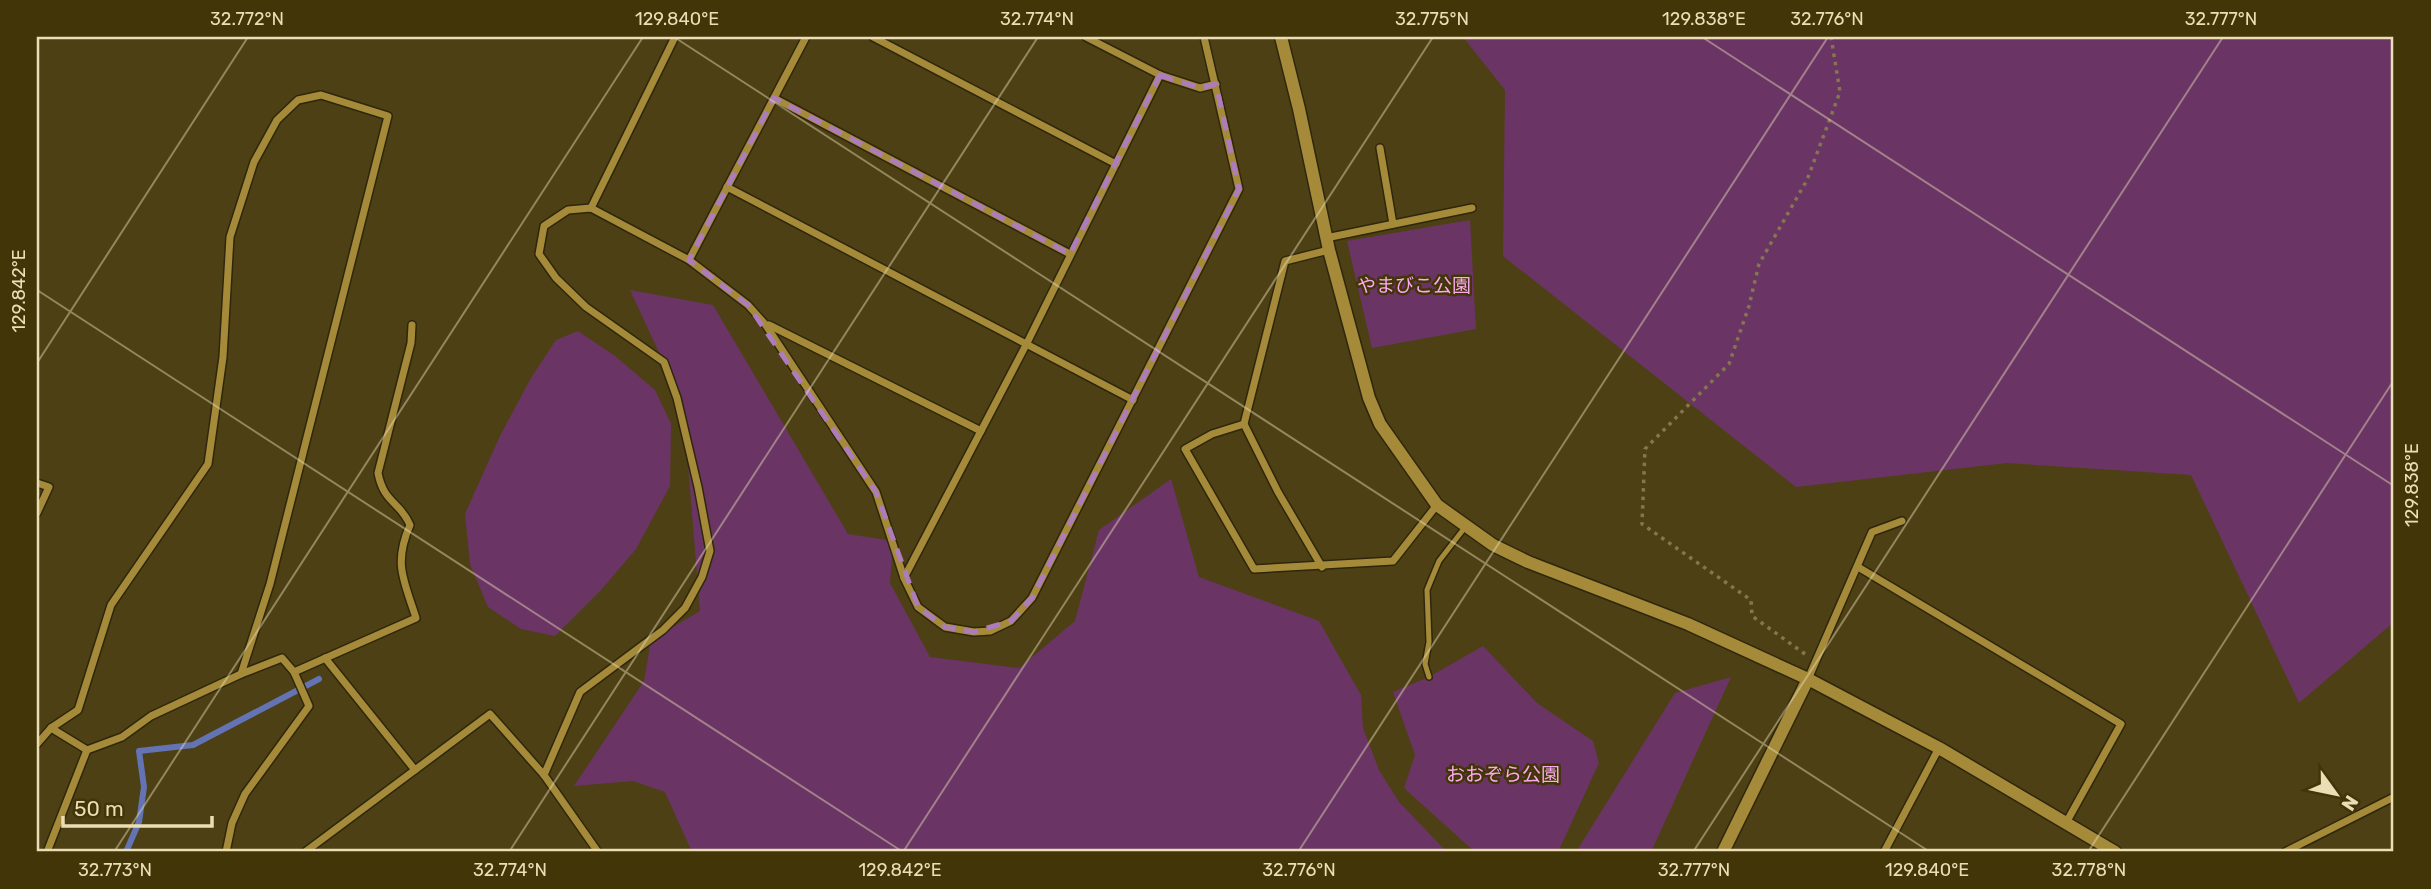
<svg xmlns="http://www.w3.org/2000/svg" width="2431" height="889" font-family="Rubik,'Noto Sans JP',sans-serif">
<style>
.green{fill:#6a3564}
.lines{fill:none;stroke-linecap:round;stroke-linejoin:round}
.stream{stroke:#6373b4;stroke-width:6}
.service-casing{stroke:#2f270d;stroke-width:8}
.minor-casing{stroke:#2f270d;stroke-width:10}
.tertiary-casing{stroke:#2f270d;stroke-width:15}
.path{stroke:#84774d;stroke-width:3.5;stroke-dasharray:3.5 5;stroke-linecap:butt}
.service{stroke:#a58b39;stroke-width:5}
.minor{stroke:#a58b39;stroke-width:7}
.tertiary{stroke:#a58b39;stroke-width:12}
.marked{fill:none;stroke:#ad7cbb;stroke-width:5;stroke-dasharray:14 9;stroke-linejoin:round}
.ticks{fill:none;stroke:#ebdeb7;stroke-width:2;stroke-opacity:0.45}
.labels{text-anchor:middle;stroke-width:5;stroke-linejoin:round;paint-order:stroke}
.park-label{font-size:19px;fill:#fca9f0;stroke:#423507}
.neatline{fill:none;stroke:#ebdeb7;stroke-width:2.5}
.ticks-label{font-size:18px;text-anchor:middle;fill:#ebdeb7}
</style>
<rect width="100%" height="100%" fill="#4d4014"/>
<!-- green -->
<g class="green">
<polygon points="1463,37 2394,37 2394,622 2299,703 2191,475 2007,463 1796,487 1503,256 1505,90"/>
<polygon points="1470,220 1476,329 1372,348 1347,241"/>
<polygon points="630,290 713,305 848,534 893,541 890,583 930,657 1019,668 1075,621 1099,530 1171,479 1199,577 1319,621 1361,695 1363,728 1379,770 1399,802 1447,852 692,852 665,792 633,781 574,786 644,681 651,640 700,611 683,404"/>
<polygon points="578,331 615,356 655,390 671,424 670,486 636,549 602,589 555,636 521,629 488,607 470,564 465,514 500,436 531,378 556,340"/>
<polygon points="1483,646 1537,703 1593,741 1599,763 1558,852 1475,852 1404,788 1415,755 1393,692 1429,677"/>
<polygon points="1731,677 1651,852 1576,852 1675,693"/>
</g>
<g class="lines">
<!-- stream -->
<polyline class="stream" points="126,852 139,822 144,787 139,751 193,745 319,679"/>
<defs>
<polyline id="service" points="1429,677 1425,664 1429,642 1427,590 1439,561 1466,526"/>
<g id="minor">
<polyline points="873,37 1116,164"/>
<polyline points="1086,37 1160,75 1200,88 1216,84"/>
<polyline points="774,98 1070,254"/>
<polyline points="1380,148 1393,224"/>
<polyline points="727,187 1133,400"/>
<polyline points="591,208 675,37"/>
<polyline points="1326,238 1472,208"/>
<polyline points="689,260 806,37"/>
<polyline points="769,325 981,431"/>
<polyline points="1244,424 1212,434 1185,449 1254,569 1393,561 1437,505"/>
<polyline points="37,483 49,487 37,513"/>
<polyline points="1322,567 1278,492 1244,424 1285,261 1329,250"/>
<polyline points="1858,567 2121,724 2066,823"/>
<polyline points="904,578 1027,343 1160,75"/>
<polyline points="325,658 415,770"/>
<path d="M 294,672 L 416,618 C 404,580 393,564 410,525 C 400,501 384,504 378,473 L 411,343 L 412,325"/>
<polyline points="1808,679 1872,532 1902,521"/>
<polyline points="51,728 87,750"/>
<polyline points="37,744 51,728 78,710 111,605 208,464 223,357 230,237 254,162 277,120 298,100 321,95 388,116 270,584 241,674"/>
<polyline points="544,775 580,692 663,630 685,608 702,577 710,551 698,487 677,398 664,362 586,307 556,278 539,254 544,226 568,210 591,208 689,260 748,305 765,324 876,492 904,578 918,607 945,627 974,632 990,631 1011,621 1032,598 1239,189 1204,37"/>
<polyline points="47,852 87,750 122,737 151,716 241,674 282,658 294,672 309,706 245,794 232,823 226,852"/>
<polyline points="305,852 490,714 544,775 598,852"/>
<polyline points="1884,852 1939,748"/>
<polyline points="2285,852 2394,797"/>
</g>
<g id="tertiary">
<polyline points="1281,37 1299,109 1329,250 1369,398 1380,424 1437,505 1493,545 1528,562 1688,624 1808,679 1939,748 2115,852"/>
<polyline points="1723,852 1808,679"/>
</g>
</defs>
<!-- service casing -->
<use href="#service" class="service-casing"/>
<!-- minor casing -->
<use href="#minor" class="minor-casing"/>
<!-- tertiary casing -->
<use href="#tertiary" class="tertiary-casing"/>
<!-- path -->
<polyline class="path" points="1805,654 1752,616 1751,600 1642,524 1645,449 1729,364 1749,306 1759,264 1807,180 1840,92 1831,37"/>
<!-- service -->
<use href="#service" class="service"/>
<!-- minor -->
<use href="#minor" class="minor"/>
<!-- tertiary -->
<use href="#tertiary" class="tertiary"/>
</g>
<!-- marked area -->
<path class="marked" d="M 1160,75 L 1200,88 L 1216,84 L 1239,189 L 1032,598 L 1011,621 L 974,632 L 945,627 L 918,607 L 876,492 L 748,305 L 689,260 L 774,98 L 1070,254 Z"/>
<!-- ticks -->
<path class="ticks" d="M 674,37 L 1930,852M 1702,37 L 2394,486M 37,290 L 903,852M 37,363 L 248,37M 114,852 L 643,37M 509,852 L 1038,37M 903,852 L 1433,37M 1298,852 L 1828,37M 1693,852 L 2223,37M 2088,852 L 2394,380"/>
<g class="labels">
<!-- park labels -->
<g class="park-label">
<text x="1414" y="292">やまびこ公園</text>
<text x="1503" y="781">おおぞら公園</text>
</g>
</g>
<!-- border -->
<rect width="2431" height="889" fill="none" stroke="#423507" stroke-width="77"/>
<!-- north arrow -->
<g transform="translate(2336 794) rotate(123)" stroke="#423507" stroke-width="5" paint-order="stroke">
<path d="M0-5L12 26L0 18L-12 26Z" fill="#ebdeb7"/>
<text y="-10" font-size="19" font-weight="bold" text-anchor="middle" fill="#ebdeb7">N</text>
</g>
<!-- scale -->
<path d="M63 816v10h149v-10" fill="none" stroke="#ebdeb7" stroke-width="3.5"/>
<text x="74" y="816" font-size="21" fill="#ebdeb7" stroke="#423507" stroke-width="5" paint-order="stroke">50 m</text>
<rect x="38" y="38" width="2354" height="812" class="neatline"/>
<g class="ticks-label">
<text x="247" y="25">32.772°N</text>
<text x="677" y="25">129.840°E</text>
<text x="1037" y="25">32.774°N</text>
<text x="1432" y="25">32.775°N</text>
<text x="1704" y="25">129.838°E</text>
<text x="1827" y="25">32.776°N</text>
<text x="2221" y="25">32.777°N</text>
<text transform="translate(19 291) rotate(-90)" y="6">129.842°E</text>
<text transform="translate(2412 485) rotate(-90)" y="6">129.838°E</text>
<text x="115" y="876">32.773°N</text>
<text x="510" y="876">32.774°N</text>
<text x="900" y="876">129.842°E</text>
<text x="1299" y="876">32.776°N</text>
<text x="1694" y="876">32.777°N</text>
<text x="1927" y="876">129.840°E</text>
<text x="2089" y="876">32.778°N</text>
</g>
</svg>
